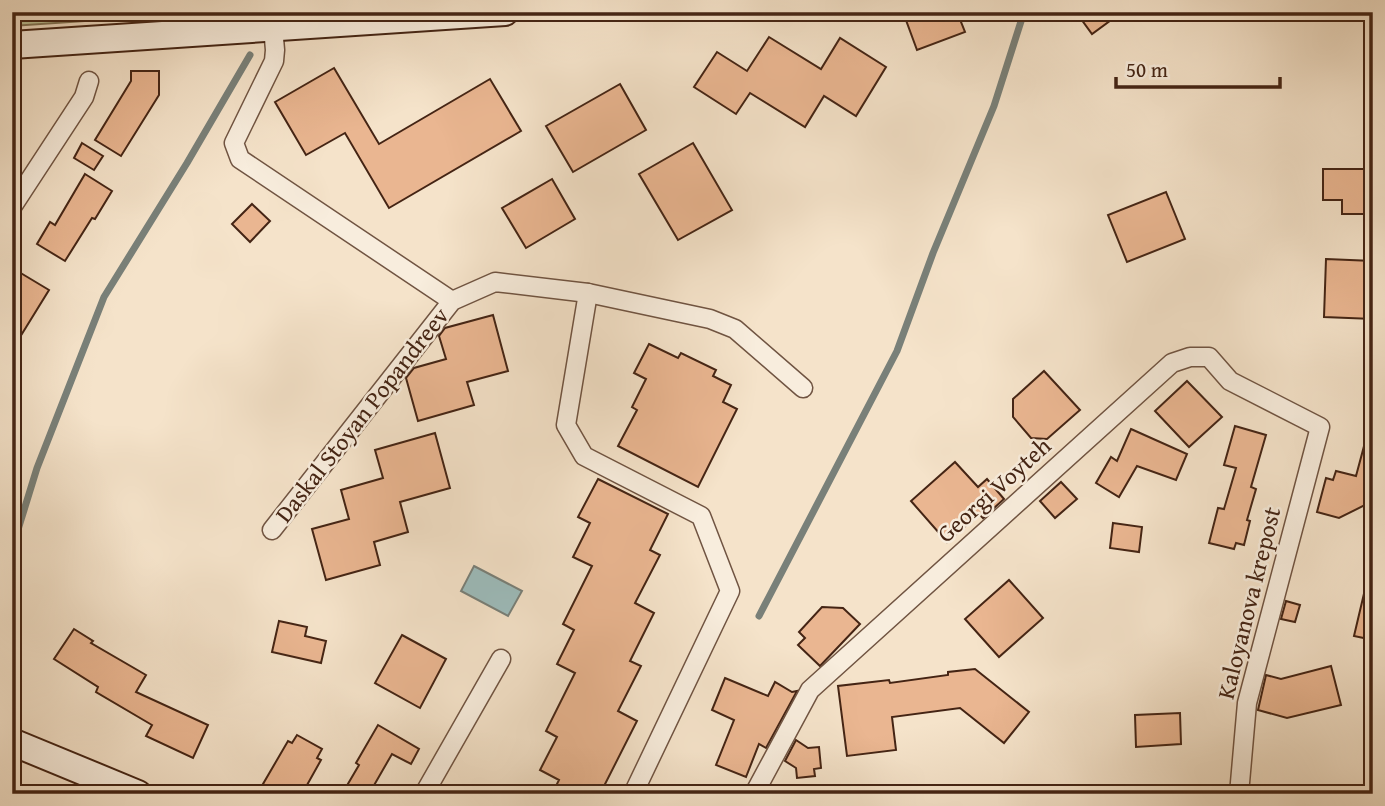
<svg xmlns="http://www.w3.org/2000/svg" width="1385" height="806" font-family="'Gentium Book Plus',serif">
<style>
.green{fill:#bdc396;stroke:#807455;stroke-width:2}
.water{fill:#9dbdbd;stroke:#798079;stroke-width:2}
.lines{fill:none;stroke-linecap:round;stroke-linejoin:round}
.stream{stroke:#798079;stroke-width:7}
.building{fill:#eab691;stroke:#442414;stroke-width:2}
.minor-casing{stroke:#705442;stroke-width:21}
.secondary-casing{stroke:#442414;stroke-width:30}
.minor{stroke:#f8eddd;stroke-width:18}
.secondary{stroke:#f8eddd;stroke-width:26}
.labels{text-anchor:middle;stroke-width:5;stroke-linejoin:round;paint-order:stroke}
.street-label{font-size:24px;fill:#442414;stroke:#f8eddd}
</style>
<rect width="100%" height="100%" fill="#f5e3ca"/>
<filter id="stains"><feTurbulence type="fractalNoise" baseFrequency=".00286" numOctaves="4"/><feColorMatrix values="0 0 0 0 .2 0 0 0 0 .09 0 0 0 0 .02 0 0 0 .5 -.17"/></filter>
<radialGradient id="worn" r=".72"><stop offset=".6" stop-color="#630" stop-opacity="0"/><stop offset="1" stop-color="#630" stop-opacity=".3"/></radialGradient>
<!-- green -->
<polygon class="green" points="12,12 218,12 12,26"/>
<!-- water -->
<polygon class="water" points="474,566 522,591 508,616 461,591"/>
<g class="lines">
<!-- stream -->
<g class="stream">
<polyline points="12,549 37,468 104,297 187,163 250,55"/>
<polyline points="759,616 897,351 933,253 994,106 1024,12"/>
</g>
</g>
<!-- building -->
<g class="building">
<polygon points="903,12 957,12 965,32 917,50"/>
<polygon points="1076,12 1122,12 1092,34"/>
<polygon points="769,37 821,69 840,38 886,67 856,116 824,96 805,127 750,93 736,114 694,87 717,52 747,71"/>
<polygon points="334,68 379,144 490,79 521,131 389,208 345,133 306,155 275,102"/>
<polygon points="131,71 159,71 159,95 121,156 95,140 131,81"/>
<polygon points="620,84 646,130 573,172 546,126"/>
<polygon points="82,143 103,156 94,170 74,158"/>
<polygon points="693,143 732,210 678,240 639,174"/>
<polygon points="1323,169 1373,169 1373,200 1366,200 1366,214 1342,214 1342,200 1323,200"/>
<polygon points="85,174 112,191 95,219 92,218 65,261 37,244 50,222 55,225"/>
<polygon points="552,179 575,219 526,248 502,208"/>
<polygon points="1166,192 1185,239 1127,262 1108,215"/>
<polygon points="252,204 270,221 250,242 232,224"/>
<polygon points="1326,259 1373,261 1373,319 1324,317"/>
<polygon points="19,272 49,290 12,350 12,283"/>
<polygon points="493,315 508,371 467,382 474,405 418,421 406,378 414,368 446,359 439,336 445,328"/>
<polygon points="649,344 678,358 681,353 716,370 713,376 731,385 723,402 737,409 698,487 618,446 637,410 632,407 646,379 634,373"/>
<polygon points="1044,371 1080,410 1047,439 1031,438 1013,417 1013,399"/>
<polygon points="1187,381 1222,417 1189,447 1155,411"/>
<polygon points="1235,426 1266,435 1251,487 1256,489 1247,520 1250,521 1244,545 1236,543 1234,549 1209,543 1218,508 1224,509 1236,468 1224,465"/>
<polygon points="1131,429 1187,454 1176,480 1137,466 1119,497 1096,483 1111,457 1117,461"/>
<polygon points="435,433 450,488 400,502 408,532 374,542 380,565 326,580 312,529 349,519 341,490 383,478 375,450"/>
<polygon points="1367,435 1373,436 1373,501 1339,518 1317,512 1326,478 1333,480 1336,471 1356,476"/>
<polygon points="955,462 978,487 987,479 1004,499 983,518 979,514 947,542 911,501"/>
<polygon points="598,479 668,514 650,550 660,555 635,603 654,613 630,661 641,666 618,711 637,721 600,794 552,794 559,780 540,770 557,737 546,731 575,673 557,664 574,630 563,624 592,566 573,557 590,523 578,517"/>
<polygon points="1061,482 1077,499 1055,518 1040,501"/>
<polygon points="1113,523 1142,527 1139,552 1110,548"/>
<polygon points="1009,580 1043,618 999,657 965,619"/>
<polygon points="1366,585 1373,586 1373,640 1354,636"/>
<polygon points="1286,601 1300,605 1295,622 1281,619"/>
<polygon points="822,607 843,608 860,624 820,666 798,645 805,638 799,632"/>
<polygon points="279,621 307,627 305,636 326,641 321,663 272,652"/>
<polygon points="74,629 93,641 91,643 146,675 136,692 208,725 193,758 146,736 152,725 96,692 98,687 54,659"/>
<polygon points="402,635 446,659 420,708 375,683"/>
<polygon points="1331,666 1341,705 1287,718 1258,710 1266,675 1281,679"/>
<polygon points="975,669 1029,712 1004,743 960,708 892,717 896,750 847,756 838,686 889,680 890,683 948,675 948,672"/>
<polygon points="725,678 768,696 775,682 792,692 797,691 766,748 759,744 746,777 716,765 734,720 712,710"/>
<polygon points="1180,713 1181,744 1136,747 1135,715"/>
<polygon points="378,725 419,749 411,764 392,754 369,794 342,794 359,765 356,763"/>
<polygon points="297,735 322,749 317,758 321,760 302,794 280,794 263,784 288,741 292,743"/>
<polygon points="796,740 808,748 819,747 821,768 814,769 815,776 797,778 796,768 785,761"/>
</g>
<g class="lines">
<defs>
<g id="minor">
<polyline points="273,27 275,50 274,61 234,143 240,159 452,301"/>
<polyline points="12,207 84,97 89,81"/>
<polyline points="588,293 566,425 584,456 701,516 730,591 633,794"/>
<polyline points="272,530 452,301 495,282 588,293 710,319 735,329 803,388"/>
<polyline points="424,794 501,659"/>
<polyline points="754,794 810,690 1172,363 1190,357 1209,357 1230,381 1320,427 1247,703 1239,794"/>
</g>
<g id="secondary">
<polyline points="12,45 505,12"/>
<polyline points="12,742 138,794"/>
</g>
</defs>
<!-- minor casing -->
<use href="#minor" class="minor-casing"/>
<!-- secondary casing -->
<use href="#secondary" class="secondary-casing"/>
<!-- minor -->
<use href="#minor" class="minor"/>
<!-- secondary -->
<use href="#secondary" class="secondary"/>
</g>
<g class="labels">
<!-- street labels -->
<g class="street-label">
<text transform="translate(362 415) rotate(-52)" y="8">Daskal Stoyan Popandreev</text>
<text transform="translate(994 490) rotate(-42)" y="8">Georgi Voyteh</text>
<text transform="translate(1249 603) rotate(-76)" y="8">Kaloyanova krepost</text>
</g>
</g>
<!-- margin -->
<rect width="1385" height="806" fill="none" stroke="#f5e3ca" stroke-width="42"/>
<rect x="14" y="14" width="1357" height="778" fill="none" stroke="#442414" stroke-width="3.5"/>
<rect x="21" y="21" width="1343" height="764" fill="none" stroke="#442414" stroke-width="2"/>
<!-- scale -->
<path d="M1116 77v10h164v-10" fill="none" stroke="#442414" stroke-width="3.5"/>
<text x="1126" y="77" font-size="21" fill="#442414" stroke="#f8eddd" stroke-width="5" paint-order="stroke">50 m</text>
<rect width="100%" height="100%" filter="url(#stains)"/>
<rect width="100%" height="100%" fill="url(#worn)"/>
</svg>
